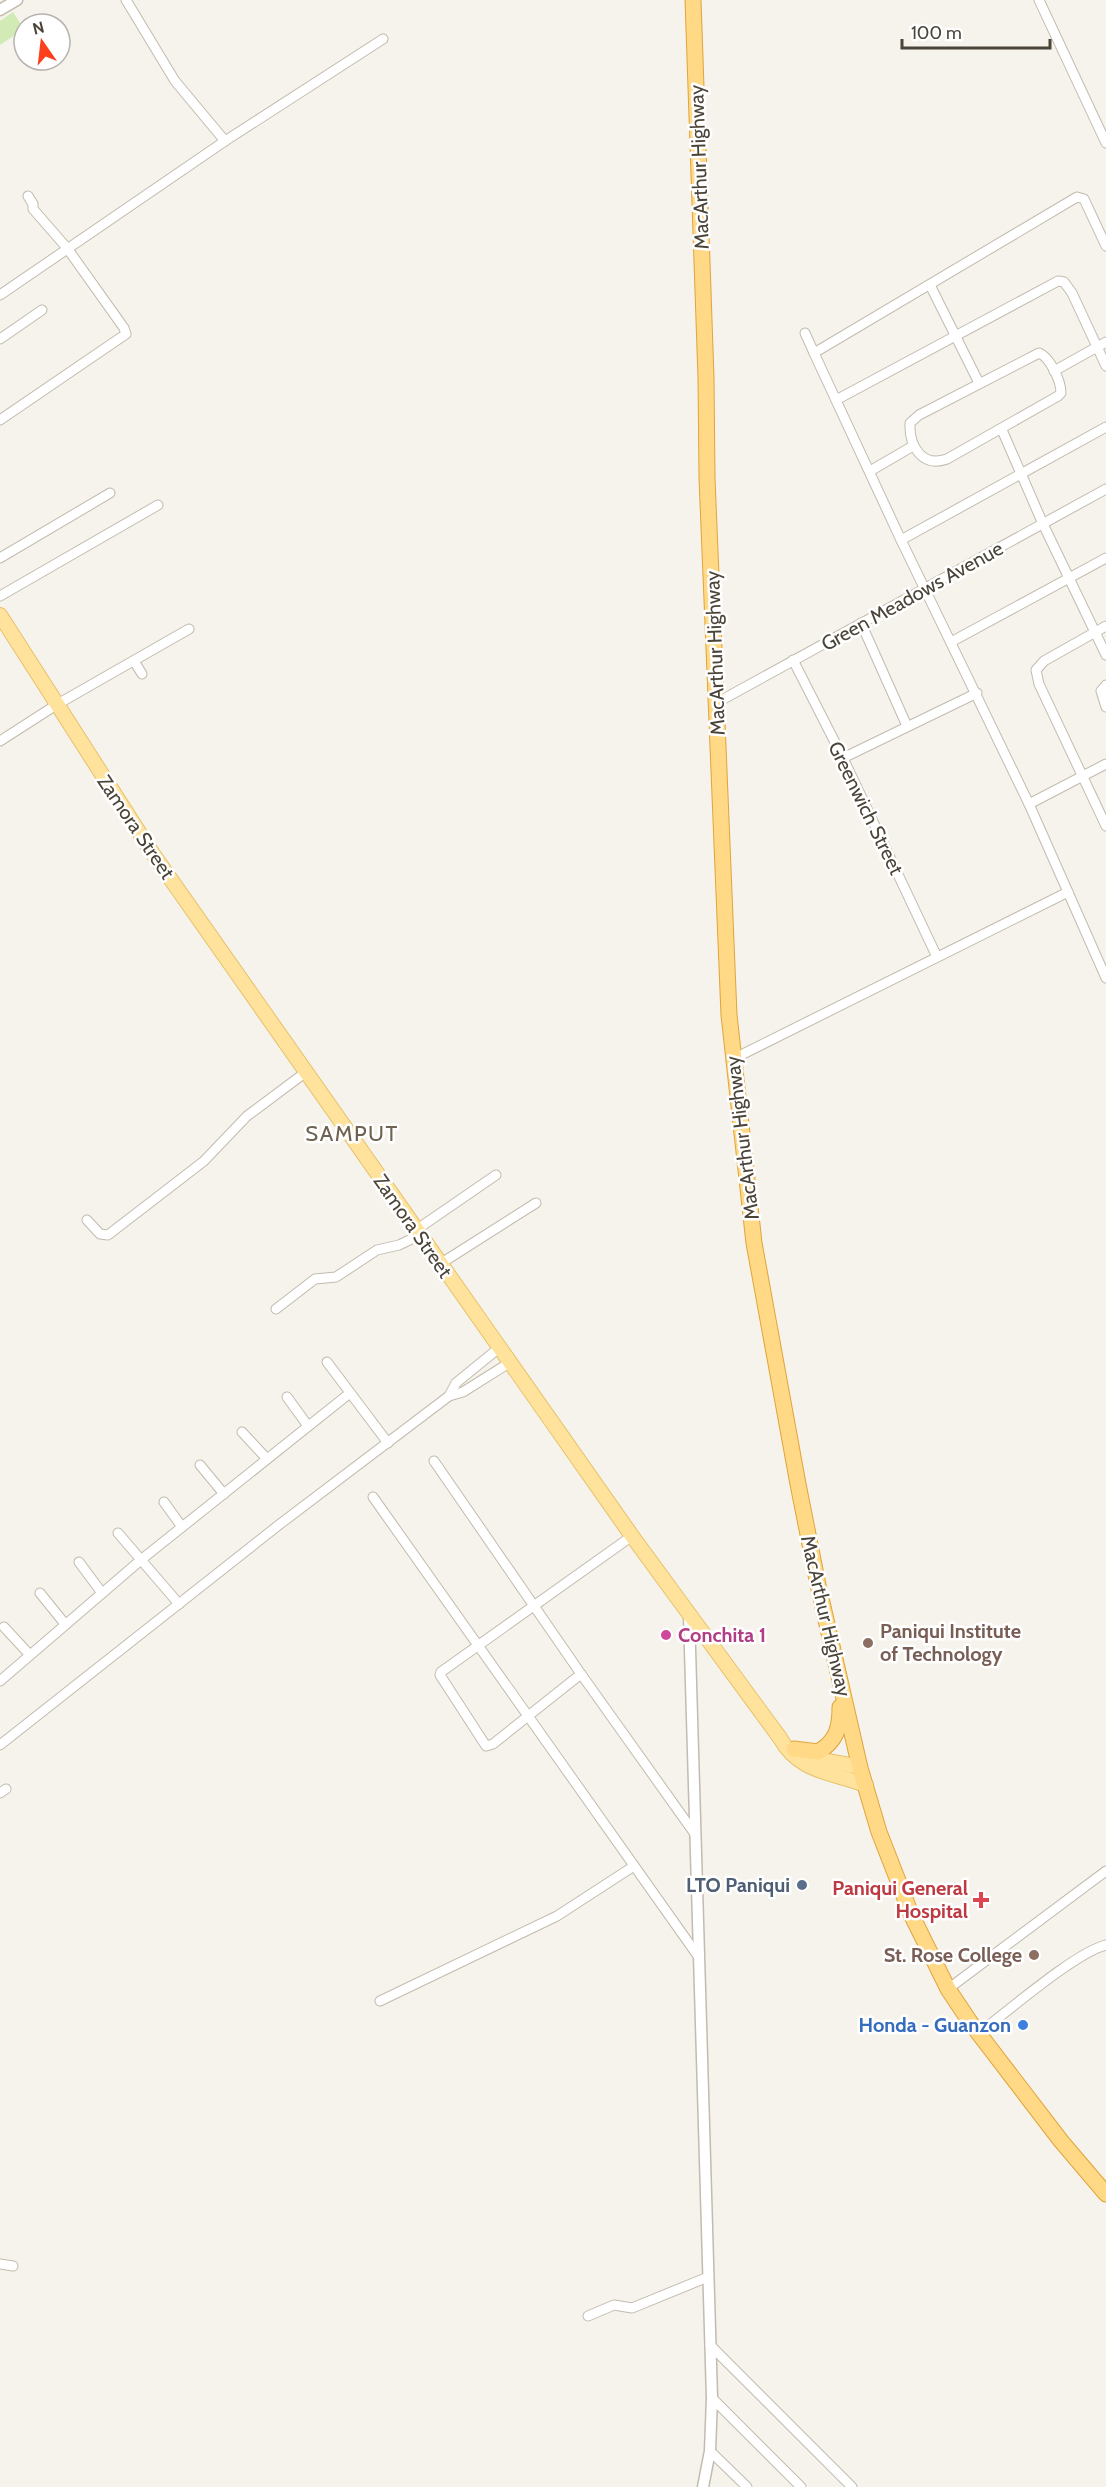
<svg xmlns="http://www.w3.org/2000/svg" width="1106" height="2487" font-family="Cabin,sans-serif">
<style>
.green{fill:#d2eab5}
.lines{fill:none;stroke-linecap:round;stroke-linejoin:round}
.minor-casing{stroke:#c2bbae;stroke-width:11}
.tertiary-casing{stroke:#c2bbae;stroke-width:13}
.primary-casing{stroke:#e6c16a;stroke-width:16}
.trunk-casing{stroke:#e0a43c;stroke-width:17}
.minor{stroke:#fff;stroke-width:9}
.tertiary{stroke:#fff;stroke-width:10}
.primary{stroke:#ffe39c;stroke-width:14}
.trunk{stroke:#ffd985;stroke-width:15}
.hotel-dot{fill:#d1479c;stroke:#fff;stroke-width:2}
.education-dot{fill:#8d6e63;stroke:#fff;stroke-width:2}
.service-dot{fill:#5c6f8a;stroke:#fff;stroke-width:2}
.health-dot{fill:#e0444e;stroke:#fff;stroke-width:2}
.shop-dot{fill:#3f7fe0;stroke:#fff;stroke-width:2}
.labels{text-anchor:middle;stroke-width:5;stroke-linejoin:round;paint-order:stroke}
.street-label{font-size:20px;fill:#4b4439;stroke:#fff}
.education-label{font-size:20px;font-weight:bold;fill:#785e54;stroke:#fff;text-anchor:start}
.hotel-label{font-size:20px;font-weight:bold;fill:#b23c85;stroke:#fff;text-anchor:start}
.service-label{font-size:20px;font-weight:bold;fill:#4e5e75;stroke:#fff;text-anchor:end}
.health-label{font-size:20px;font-weight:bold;fill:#be3a42;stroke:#fff;text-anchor:end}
.shop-label{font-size:20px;font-weight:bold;fill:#366cbe;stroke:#fff;text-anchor:end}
.quarter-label{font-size:22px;letter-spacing:1.5px;fill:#6e6250;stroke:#fff}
</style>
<rect width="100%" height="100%" fill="#f6f3ec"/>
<!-- green -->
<polygon class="green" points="13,12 24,29 0,45 0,21"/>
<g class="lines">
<defs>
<g id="minor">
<polyline points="126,0 175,81 225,141"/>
<polyline points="1039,0 1106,143"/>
<polyline points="1106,246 1084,199 1077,197 814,353 901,540 1029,804 1106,978"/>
<polyline points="930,285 979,383"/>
<polyline points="0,295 225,141 383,39"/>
<polyline points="805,333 814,353"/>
<polyline points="0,339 42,310"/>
<path d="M 1039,353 C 1050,357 1061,381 1061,393 L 1058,396 L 947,459 C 922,468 909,446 910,423 L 919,415 Z"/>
<polyline points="1054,371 1106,342"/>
<polyline points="836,400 1058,281 1064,282 1072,293 1106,366"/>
<polyline points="0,420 126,334 124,328 67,248 33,209 33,204 28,196"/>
<polyline points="1002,430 1043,524 1106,655"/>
<polyline points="870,471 913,446"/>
<polyline points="901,540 1106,427"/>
<polyline points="0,558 110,493"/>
<polyline points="0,596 158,505"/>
<polyline points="861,623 907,726"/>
<polyline points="1106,626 1044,661 1036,670 1039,684 1106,826"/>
<polyline points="951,642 1106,558"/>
<polyline points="793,660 843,758 937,957"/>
<polyline points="134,661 142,674"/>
<polyline points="1106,685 1101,691 1106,707"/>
<polyline points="718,702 1106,489"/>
<polyline points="0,741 56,705 189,629"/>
<polyline points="843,758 977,693"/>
<polyline points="1029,804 1106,764"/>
<polyline points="733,1059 1068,892"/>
<polyline points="87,1220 100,1234 108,1235 204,1161 247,1116 306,1072"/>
<polyline points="416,1230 496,1175"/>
<polyline points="440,1264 536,1203"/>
<polyline points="276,1309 315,1279 336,1277 377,1250 399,1245 420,1235"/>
<polyline points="327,1362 388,1443"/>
<polyline points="449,1396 463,1392 509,1363"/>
<polyline points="287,1397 308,1426"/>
<polyline points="242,1432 267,1459"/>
<polyline points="434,1461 581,1674 695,1834"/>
<polyline points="200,1465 224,1494"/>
<polyline points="373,1497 698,1956"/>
<polyline points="164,1502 182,1527"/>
<polyline points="118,1533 179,1604"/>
<polyline points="79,1562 102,1593"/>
<polyline points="40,1593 65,1624"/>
<polyline points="4,1627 29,1654"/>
<polyline points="581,1674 493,1744 486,1746 440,1675 441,1672 632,1536"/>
<polyline points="0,1681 142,1559 350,1393"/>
<polyline points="0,1745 280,1524 449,1396 456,1383 499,1348"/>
<polyline points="0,1793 6,1789"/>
<polyline points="948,1989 1106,1871"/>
<polyline points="380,2001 557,1916 634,1866"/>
<path d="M 979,2033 C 1007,2012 1076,1952 1106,1945"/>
<polyline points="0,2264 13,2266"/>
<polyline points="588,2316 614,2305 632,2308 708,2277"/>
<polyline points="710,2345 852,2487"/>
<polyline points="712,2398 801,2487"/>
<polyline points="710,2451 747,2487"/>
</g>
<g id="tertiary">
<polyline points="0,10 17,0"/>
<polyline points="689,1615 712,2398 710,2451 703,2487"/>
</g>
<g id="primary">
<path d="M 0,615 L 153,854 L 632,1536 L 780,1738 C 799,1773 832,1772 866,1785"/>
<path d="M 803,1754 C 821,1763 842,1761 860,1768"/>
</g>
<g id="trunk">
<polyline points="693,0 706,378 707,478 729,1015 754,1243 798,1484 818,1585 860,1768 879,1832 911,1914 948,1989 970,2022 1061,2141 1106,2194"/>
<path d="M 794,1749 L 818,1752 C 837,1741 840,1727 840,1707"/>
</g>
</defs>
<!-- minor casing -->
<use href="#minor" class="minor-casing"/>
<!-- tertiary casing -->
<use href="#tertiary" class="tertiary-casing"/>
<!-- primary casing -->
<use href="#primary" class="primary-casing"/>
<!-- trunk casing -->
<use href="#trunk" class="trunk-casing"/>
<!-- minor -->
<use href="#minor" class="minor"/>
<!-- tertiary -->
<use href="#tertiary" class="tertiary"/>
<!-- primary -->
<use href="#primary" class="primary"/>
<!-- trunk -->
<use href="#trunk" class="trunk"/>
</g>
<!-- markers -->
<circle class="hotel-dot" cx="666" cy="1635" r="6"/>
<g class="education-dot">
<circle cx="868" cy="1643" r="6"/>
<circle cx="1034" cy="1955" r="6"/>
</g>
<circle class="service-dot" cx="802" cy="1885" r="6"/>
<path class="health-dot" d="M978 1891h6v6h6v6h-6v6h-6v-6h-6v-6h6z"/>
<circle class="shop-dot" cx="1023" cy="2025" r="6"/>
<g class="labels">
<!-- street labels -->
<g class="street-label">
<text transform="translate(699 167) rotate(-92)" y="7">MacArthur Highway</text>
<text transform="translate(912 596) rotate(-29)" y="7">Green Meadows Avenue</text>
<text transform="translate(715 653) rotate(-92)" y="7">MacArthur Highway</text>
<text transform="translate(866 808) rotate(64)" y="7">Greenwich Street</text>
<text transform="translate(136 827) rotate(56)" y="7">Zamora Street</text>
<text transform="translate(742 1138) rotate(-97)" y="7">MacArthur Highway</text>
<text transform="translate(413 1226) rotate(55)" y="7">Zamora Street</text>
<text transform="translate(826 1616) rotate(77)" y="7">MacArthur Highway</text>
</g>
<!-- education labels -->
<g class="education-label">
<text x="880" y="1638">Paniqui Institute<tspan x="880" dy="23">of Technology</tspan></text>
<text x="1022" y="1962" text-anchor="end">St. Rose College</text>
</g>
<!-- hotel labels -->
<g class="hotel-label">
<text x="678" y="1642">Conchita 1</text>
</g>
<!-- service labels -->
<g class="service-label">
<text x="790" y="1892">LTO Paniqui</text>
</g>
<!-- health labels -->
<g class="health-label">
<text x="968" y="1895">Paniqui General<tspan x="968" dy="23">Hospital</tspan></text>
</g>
<!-- shop labels -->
<g class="shop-label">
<text x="1011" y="2032">Honda - Guanzon</text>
</g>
<!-- quarter labels -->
<g class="quarter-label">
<text x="352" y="1141">SAMPUT</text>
</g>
</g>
<!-- north arrow -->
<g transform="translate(42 42) rotate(346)"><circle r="28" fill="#ffffff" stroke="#b7b4b0" stroke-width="1.5"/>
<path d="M0-4.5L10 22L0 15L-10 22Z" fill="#fc3f1d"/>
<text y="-9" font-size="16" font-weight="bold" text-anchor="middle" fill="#4b4439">N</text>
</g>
<!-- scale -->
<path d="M902 39v9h148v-9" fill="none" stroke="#4b4439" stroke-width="3"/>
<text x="911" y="39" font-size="18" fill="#4b4439" stroke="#ffffff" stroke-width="4.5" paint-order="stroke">100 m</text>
</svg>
